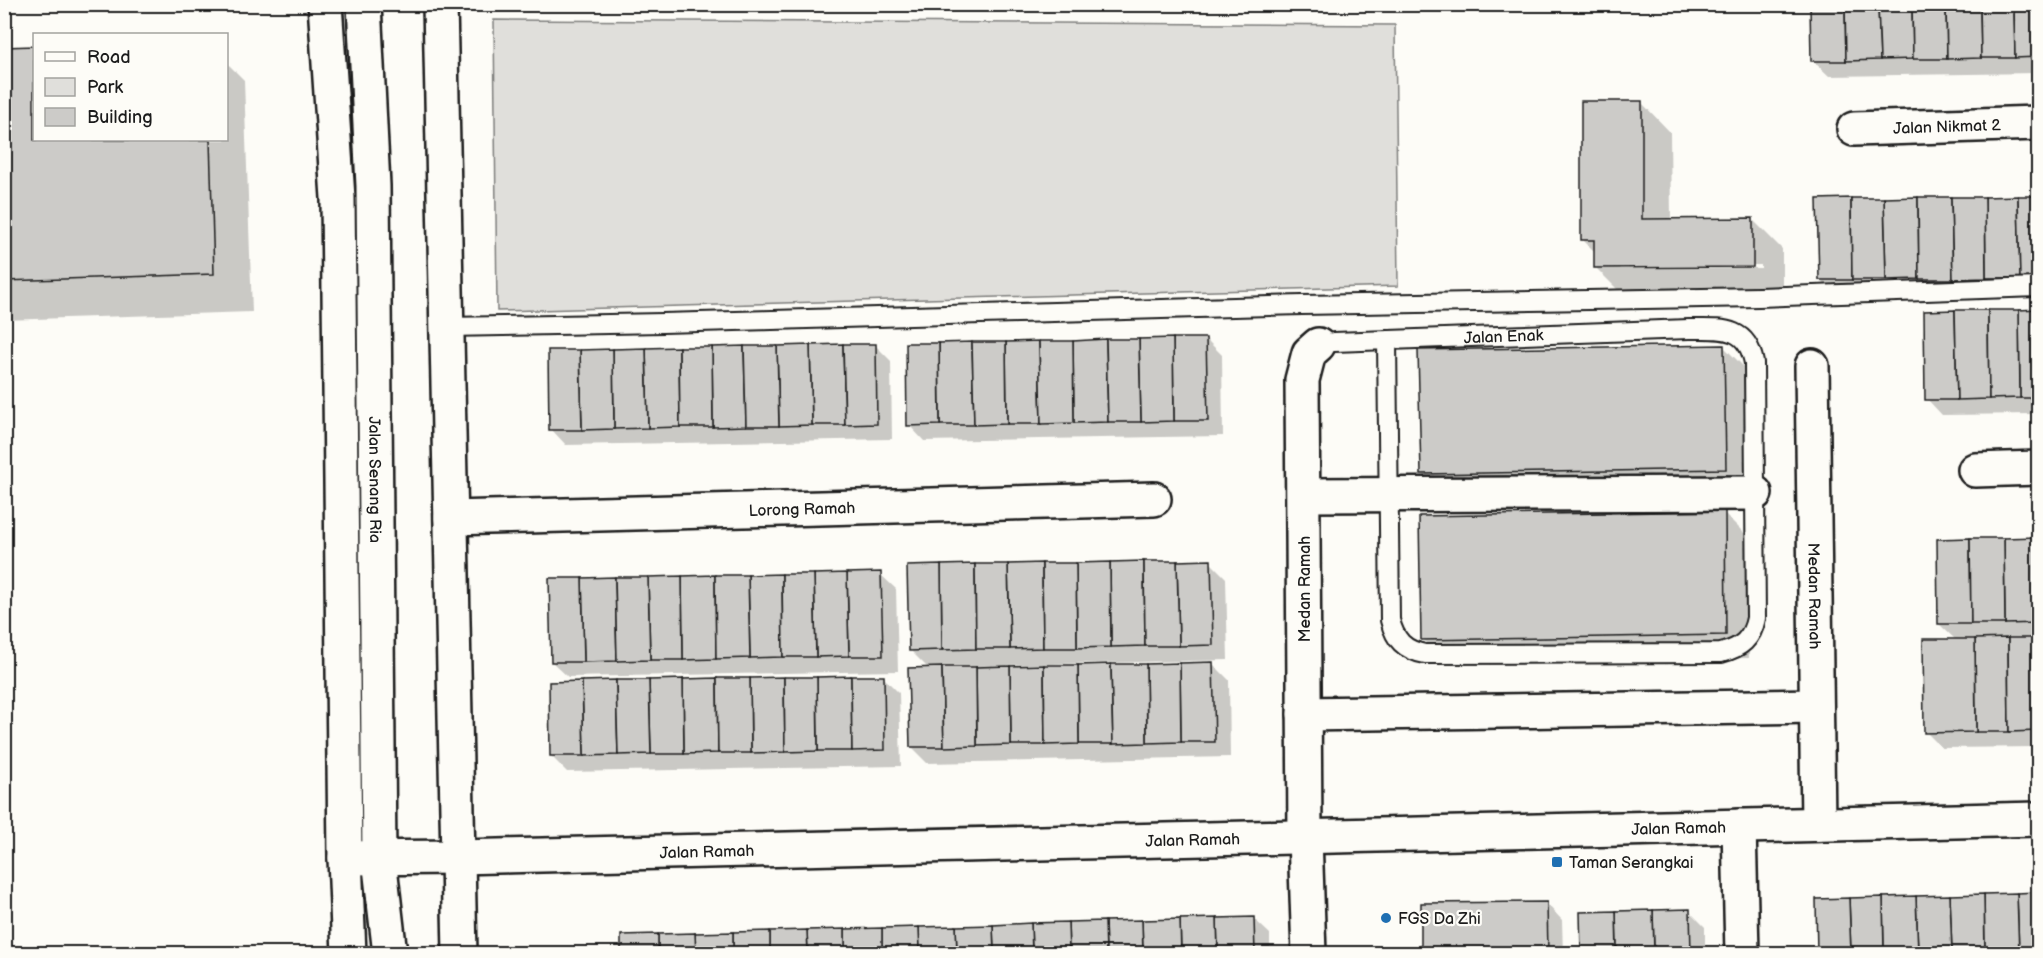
<svg xmlns="http://www.w3.org/2000/svg" width="2043" height="958" font-family="'Balsamiq Sans',sans-serif">
<style>
.green{fill:#e0dfdb;stroke:#7e7e7c;stroke-width:1.5}
.shadow{fill:#0003;fill-rule:evenodd}
.building{fill:#cccbc8;stroke:#1c1c1c;stroke-width:1.5}
.lines{fill:none;stroke-linecap:round;stroke-linejoin:round}
.service-casing{stroke:#1c1c1c;stroke-width:22}
.minor-casing{stroke:#1c1c1c;stroke-width:38}
.tertiary-casing{stroke:#1c1c1c;stroke-width:38}
.service{stroke:#fdfcf7;stroke-width:18}
.minor{stroke:#fdfcf7;stroke-width:33}
.tertiary{stroke:#fdfcf7;stroke-width:33}
.poi-dot{fill:#1f6fb2;stroke:#fdfcf7;stroke-width:2}
.labels{text-anchor:middle;stroke-width:4.5;stroke-linejoin:round;paint-order:stroke}
.street-label{font-size:16px;fill:#1c1c1c;stroke:#fdfcf7}
.poi-label{font-size:16px;fill:#1c1c1c;stroke:#fdfcf7;text-anchor:start}
</style>
<rect width="100%" height="100%" fill="#fdfcf7"/>
<filter id="ink" filterUnits="userSpaceOnUse"><feTurbulence type="fractalNoise" baseFrequency=".0167" numOctaves="2"/><feDisplacementMap in="SourceGraphic" scale="12" xChannelSelector="R" yChannelSelector="G"/><feConvolveMatrix kernelMatrix="1 2 1 2 8 2 1 2 1" color-interpolation-filters="sRGB"/></filter>
<g filter="url(#ink)">
<!-- green -->
<polygon class="green" points="494,20 1395,25 1398,286 497,311"/>
<!-- shadow -->
<g class="shadow">
<polygon points="1812,4 2038,4 2038,73 1829,76 1813,61"/>
<polygon points="34,47 34,140 226,140 226,62 244,80 252,312 4,320 4,48"/>
<path d="M 1641,102 L 1670,132 L 1671,220 L 1753,220 L 1782,249 L 1782,296 L 1625,297 L 1595,267 L 1595,252 L 1582,239 ZM 1761,265 L 1761,268 L 1621,269 L 1618,266 Z"/>
<polygon points="2038,197 2038,293 1836,296 1820,280 1819,200"/>
<polygon points="2038,311 2038,414 1942,415 1927,399 1925,312"/>
<polygon points="1206,339 1222,355 1223,436 924,441 909,425"/>
<polygon points="875,345 891,361 892,439 566,445 551,429"/>
<polygon points="1723,346 1746,369 1749,491 1445,497 1422,473"/>
<polygon points="1724,513 1747,536 1749,658 1446,662 1423,639"/>
<polygon points="2038,539 2038,747 1942,748 1926,732 1956,640 1939,624 1938,540"/>
<polygon points="1210,562 1226,578 1228,660 1007,665 1007,668 1213,664 1229,680 1230,757 927,763 911,747 929,669 910,650"/>
<polygon points="880,574 896,589 898,671 568,677 552,662"/>
<polygon points="883,677 899,693 901,766 567,772 551,756"/>
<polygon points="2038,894 2038,954 1819,954 1817,900"/>
<polygon points="1547,904 1562,920 1563,954 1423,954"/>
<polygon points="1689,911 1705,927 1705,954 1582,954"/>
<polygon points="1254,919 1270,934 1270,954 623,954"/>
</g>
<!-- building -->
<g class="building">
<polygon points="1810,4 1845,4 1846,61 1811,61"/>
<polygon points="1845,4 1878,4 1880,60 1846,61"/>
<polygon points="1878,4 1912,4 1913,59 1880,60"/>
<polygon points="1912,4 1946,4 1947,59 1913,59"/>
<polygon points="1946,4 1980,4 1981,58 1947,59"/>
<polygon points="1980,4 2014,4 2015,58 1981,58"/>
<polygon points="2014,4 2038,4 2038,57 2015,58"/>
<polygon points="34,46 34,140 210,140 214,274 4,281 4,47"/>
<polygon points="1581,101 1642,101 1642,219 1753,218 1753,267 1594,268 1594,240 1581,240"/>
<polygon points="2018,196 2020,278 1986,278 1985,197"/>
<polygon points="2018,196 2038,196 2038,277 2020,278"/>
<polygon points="1918,197 1919,279 1886,280 1884,198"/>
<polygon points="1918,197 1951,197 1953,279 1919,279"/>
<polygon points="1951,197 1985,197 1986,278 1953,279"/>
<polygon points="1851,198 1852,280 1819,280 1817,199"/>
<polygon points="1851,198 1884,198 1886,280 1852,280"/>
<polygon points="2038,309 2038,398 2020,398 2019,310"/>
<polygon points="1955,310 1957,400 1925,400 1924,311"/>
<polygon points="1955,310 1988,310 1989,399 1957,400"/>
<polygon points="1988,310 2019,310 2020,398 1989,399"/>
<polygon points="1173,338 1206,338 1208,421 1174,421"/>
<polygon points="1173,338 1174,421 1141,422 1139,339"/>
<polygon points="1106,339 1108,422 1074,423 1073,341"/>
<polygon points="1106,339 1139,339 1141,422 1108,422"/>
<polygon points="1039,341 1041,424 1007,424 1006,342"/>
<polygon points="1039,341 1073,341 1074,423 1041,424"/>
<polygon points="972,342 974,425 940,425 939,343"/>
<polygon points="972,342 1006,342 1007,424 974,425"/>
<polygon points="906,343 939,343 940,425 907,426"/>
<polygon points="843,344 845,425 812,425 810,345"/>
<polygon points="843,344 876,344 877,424 845,425"/>
<polygon points="810,345 812,425 779,426 777,346"/>
<polygon points="1724,345 1726,469 1421,474 1418,350"/>
<polygon points="744,346 746,426 713,427 712,347"/>
<polygon points="744,346 777,346 779,426 746,426"/>
<polygon points="679,347 680,427 648,428 646,348"/>
<polygon points="679,347 712,347 713,427 680,427"/>
<polygon points="646,348 648,428 614,429 613,349"/>
<polygon points="613,349 614,429 582,430 580,350"/>
<polygon points="548,350 580,350 582,430 549,430"/>
<polygon points="1725,511 1726,635 1421,640 1419,516"/>
<polygon points="2037,537 2038,623 2005,624 2004,538"/>
<polygon points="2037,537 2038,537 2038,610"/>
<polygon points="1970,538 1971,624 1938,624 1937,539"/>
<polygon points="1970,538 2004,538 2005,624 1971,624"/>
<polygon points="1211,560 1213,645 1179,646 1177,561"/>
<polygon points="1144,561 1145,646 1111,647 1110,562"/>
<polygon points="1144,561 1177,561 1179,646 1145,646"/>
<polygon points="1110,562 1111,647 1077,648 1076,563"/>
<polygon points="1042,563 1043,648 1010,649 1008,564"/>
<polygon points="1042,563 1076,563 1077,648 1043,648"/>
<polygon points="975,564 976,649 942,650 941,565"/>
<polygon points="975,564 1008,564 1010,649 976,649"/>
<polygon points="941,565 942,650 909,651 907,566"/>
<polygon points="881,572 883,656 849,656 847,573"/>
<polygon points="847,573 849,656 816,657 814,574"/>
<polygon points="782,574 783,657 750,658 748,575"/>
<polygon points="782,574 814,574 816,657 783,657"/>
<polygon points="715,575 716,659 683,660 682,576"/>
<polygon points="715,575 748,575 750,658 716,659"/>
<polygon points="682,576 683,660 650,660 648,577"/>
<polygon points="615,577 617,661 584,662 582,578"/>
<polygon points="615,577 648,577 650,660 617,661"/>
<polygon points="549,578 582,578 584,662 551,662"/>
<polygon points="2008,638 2009,732 1976,732 1975,639"/>
<polygon points="2008,638 2038,638 2038,731 2009,732"/>
<polygon points="1923,639 1975,639 1976,732 1924,733"/>
<polygon points="1213,662 1215,742 1181,742 1180,663"/>
<polygon points="1180,663 1181,742 1147,743 1146,664"/>
<polygon points="1111,664 1113,744 1079,744 1078,665"/>
<polygon points="1111,664 1146,664 1147,743 1113,744"/>
<polygon points="1044,665 1045,745 1011,745 1010,666"/>
<polygon points="1044,665 1078,665 1079,744 1045,745"/>
<polygon points="1010,666 1011,745 977,746 976,667"/>
<polygon points="942,667 944,747 910,747 908,668"/>
<polygon points="942,667 976,667 977,746 944,747"/>
<polygon points="851,676 852,751 818,751 817,677"/>
<polygon points="851,676 884,676 885,750 852,751"/>
<polygon points="784,677 785,752 751,753 750,678"/>
<polygon points="784,677 817,677 818,751 785,752"/>
<polygon points="717,678 718,753 684,754 683,679"/>
<polygon points="717,678 750,678 751,753 718,753"/>
<polygon points="683,679 684,754 651,754 649,680"/>
<polygon points="616,680 618,755 584,756 582,681"/>
<polygon points="616,680 649,680 651,754 618,755"/>
<polygon points="582,681 584,756 550,756 549,682"/>
<polygon points="2038,892 2038,954 2019,954 2017,893"/>
<polygon points="2017,893 2019,954 1985,954 1984,894"/>
<polygon points="1984,894 1985,954 1952,954 1950,895"/>
<polygon points="1950,895 1952,954 1918,954 1916,896"/>
<polygon points="1916,896 1918,954 1884,954 1883,897"/>
<polygon points="1883,897 1884,954 1851,954 1849,898"/>
<polygon points="1849,898 1851,954 1817,954 1816,899"/>
<polygon points="1547,902 1548,954 1421,954 1421,903"/>
<polygon points="1690,909 1691,954 1654,954 1653,910"/>
<polygon points="1653,910 1654,954 1617,954 1616,911"/>
<polygon points="1616,911 1617,954 1581,954 1580,912"/>
<polygon points="1254,917 1255,954 1218,954 1217,918"/>
<polygon points="1217,918 1218,954 1181,954 1180,919"/>
<polygon points="1180,919 1181,954 1143,954 1142,920"/>
<polygon points="1142,920 1143,954 1106,954 1105,921"/>
<polygon points="1105,921 1106,954 1069,954 1068,922"/>
<polygon points="1068,922 1069,954 1032,954 1031,923"/>
<polygon points="1031,923 1032,954 994,954 993,925"/>
<polygon points="993,925 994,954 957,954 956,926"/>
<polygon points="956,926 957,954 920,954 919,927"/>
<polygon points="919,927 920,954 882,954 882,928"/>
<polygon points="882,928 882,954 845,954 845,929"/>
<polygon points="845,929 845,954 808,954 807,930"/>
<polygon points="807,930 808,954 770,954 770,931"/>
<polygon points="770,931 770,954 733,954 733,932"/>
<polygon points="733,932 733,954 696,954 695,933"/>
<polygon points="695,933 696,954 658,954 658,934"/>
<polygon points="658,934 658,954 621,954 621,935"/>
</g>
<g class="lines">
<defs>
<g id="service">
<polyline points="446,327 663,323 1302,305 1759,297 2038,287"/>
<path id="s1" d="M 1318,345 L 1334,342 L 1689,329 C 1721,329 1747,325 1754,363 L 1756,618 C 1752,639 1741,648 1721,653 L 1425,654 C 1404,650 1395,640 1390,620 L 1387,340"/>
</g>
<g id="minor">
<polyline points="440,4 460,954"/>
<path id="s2" d="M 1854,129 L 2038,123"/>
<path id="s3" d="M 1812,366 L 1818,824"/>
<polyline points="1975,470 2038,468"/>
<polyline points="1304,495 1755,493"/>
<path id="s4" d="M 451,518 L 1154,499"/>
<polyline points="1304,714 1816,706"/>
<polyline points="1739,826 1742,954"/>
<path id="s5" d="M 345,858 L 459,857 L 2038,819"/>
<polyline points="1309,954 1305,837 1302,380 1309,353 1318,345"/>
</g>
<g id="tertiary">
<polyline points="325,4 338,198 345,858 349,954"/>
<path id="s6" d="M 364,4 L 373,186 L 379,858 L 390,954"/>
</g>
</defs>
<!-- service casing -->
<use href="#service" class="service-casing"/>
<!-- minor casing -->
<use href="#minor" class="minor-casing"/>
<!-- tertiary casing -->
<use href="#tertiary" class="tertiary-casing"/>
<!-- service -->
<use href="#service" class="service"/>
<!-- minor -->
<use href="#minor" class="minor"/>
<!-- tertiary -->
<use href="#tertiary" class="tertiary"/>
</g>
</g>
<!-- markers -->
<g class="poi-dot">
<rect x="1551" y="856" width="12" height="12" rx="3"/>
<circle cx="1386" cy="918" r="6"/>
</g>
<g class="labels">
<!-- street labels -->
<g class="street-label">
<text dy="6" stroke="none"><textPath href="#s2" startOffset="93">Jalan Nikmat 2</textPath></text>
<text dy="6" stroke="none"><textPath href="#s1" startOffset="186">Jalan Enak</textPath></text>
<text dy="6" stroke="none"><textPath href="#s6" startOffset="476">Jalan Senang Ria</textPath></text>
<text dy="6" stroke="none"><textPath href="#s4" startOffset="351">Lorong Ramah</textPath></text>
<text transform="translate(1304 589) rotate(-90)" y="6">Medan Ramah</text>
<text dy="6" stroke="none"><textPath href="#s3" startOffset="230">Medan Ramah</textPath></text>
<text dy="6" stroke="none"><textPath href="#s5" startOffset="1334">Jalan Ramah</textPath></text>
<text dy="6" stroke="none"><textPath href="#s5" startOffset="848">Jalan Ramah</textPath></text>
<text dy="6" stroke="none"><textPath href="#s5" startOffset="362">Jalan Ramah</textPath></text>
</g>
<!-- poi labels -->
<g class="poi-label">
<text x="1569" y="868">Taman Serangkai</text>
<text x="1398" y="924">FGS Da Zhi</text>
</g>
</g>
<!-- margin -->
<rect width="2043" height="958" fill="none" stroke="#fdfcf7" stroke-width="24"/>
<rect x="12" y="12" width="2019" height="934" fill="none" stroke="#1c1c1c" stroke-width="2" filter="url(#ink)"/>
<!-- legend -->
<rect x="33" y="33" width="195" height="108" fill="#fdfcf7" stroke="#a3a29f" stroke-width="1.5"/>
<rect x="45" y="52" width="30" height="9" fill="#fdfcf7" stroke="#a3a29f" stroke-width="1.5"/>
<text x="87" y="63" font-size="18" fill="#1c1c1c">Road</text>
<rect x="45" y="78" width="30" height="18" fill="#e0dfdb" stroke="#a3a29f" stroke-width="1.5"/>
<text x="87" y="93" font-size="18" fill="#1c1c1c">Park</text>
<rect x="45" y="108" width="30" height="18" fill="#cccbc8" stroke="#a3a29f" stroke-width="1.5"/>
<text x="87" y="123" font-size="18" fill="#1c1c1c">Building</text>
</svg>
